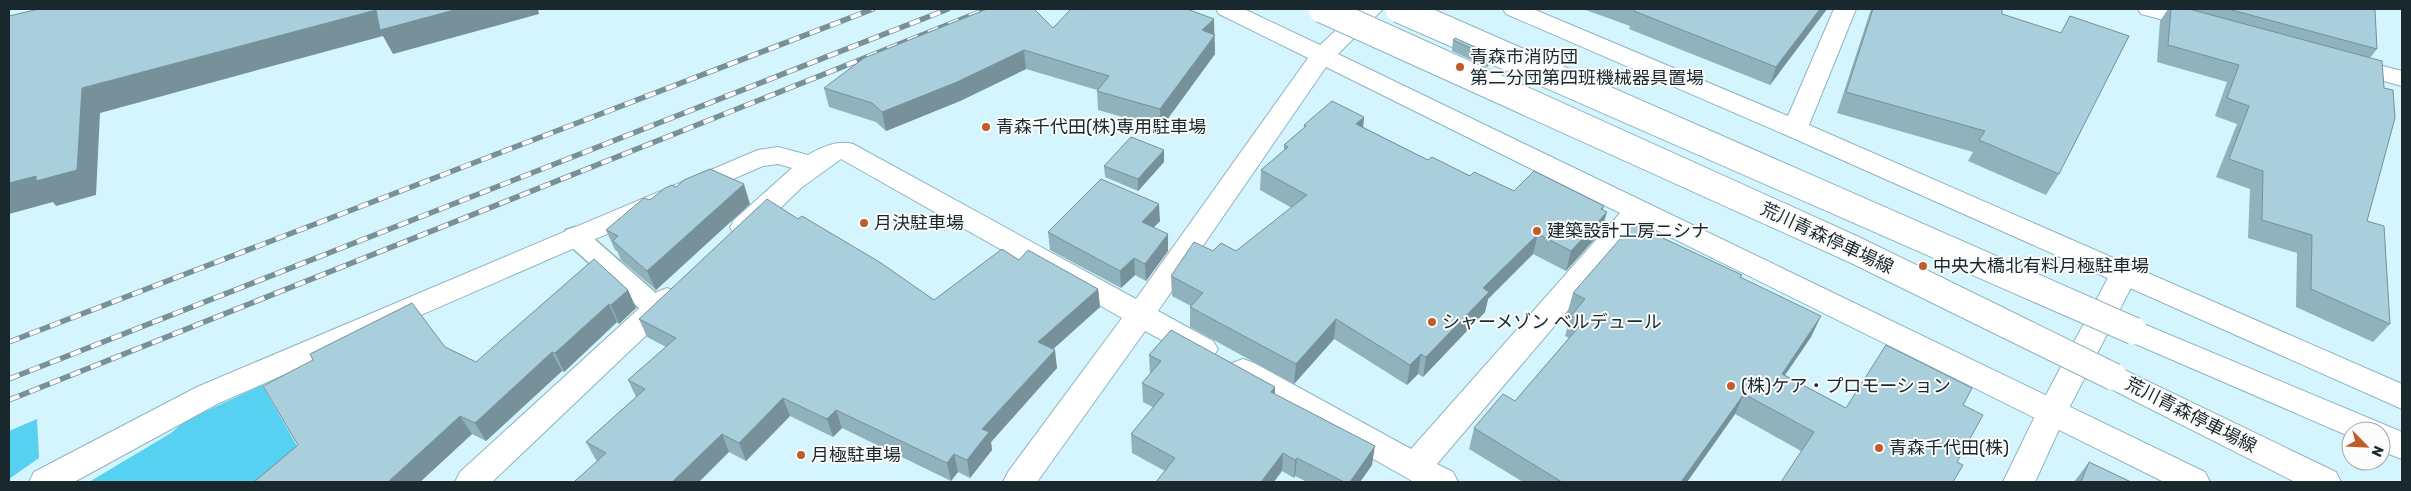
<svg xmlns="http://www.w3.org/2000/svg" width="2411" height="491" font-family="Rubik,'Noto Sans JP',sans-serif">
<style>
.green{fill:#57d1f2}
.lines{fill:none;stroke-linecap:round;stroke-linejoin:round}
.lane-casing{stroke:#8fb4c0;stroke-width:3}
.street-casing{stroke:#8fb4c0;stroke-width:2}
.secondary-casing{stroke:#8fb4c0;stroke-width:2}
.lane{fill:#fff;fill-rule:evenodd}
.street{fill:#fff;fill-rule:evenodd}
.secondary{fill:#fff;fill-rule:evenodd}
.rail-casing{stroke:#789097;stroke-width:5.5}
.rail{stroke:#fbfbfb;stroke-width:4;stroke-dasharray:11;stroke-linecap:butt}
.secondary-bridge-casing{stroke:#8fb4c0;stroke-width:29;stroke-linecap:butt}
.secondary-bridge{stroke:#fff;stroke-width:27}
.wall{fill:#90b2bc}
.shaded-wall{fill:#769199}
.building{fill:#a8cfdb;stroke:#769199}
.poi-dot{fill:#c05b2a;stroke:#fbfbfb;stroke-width:2}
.labels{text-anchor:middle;stroke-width:4;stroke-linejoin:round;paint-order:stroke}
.poi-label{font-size:18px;fill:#19282d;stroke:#fbfbfb;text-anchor:start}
.street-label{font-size:18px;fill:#19282d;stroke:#fbfbfb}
</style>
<rect width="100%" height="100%" fill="#d5f5fe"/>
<!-- green -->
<g class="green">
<polygon points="262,385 308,465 277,482 89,482 171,433 185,421"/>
<polygon points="37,419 39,458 9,479 9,431"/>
</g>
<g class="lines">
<defs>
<polygon id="lane" points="575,227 584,230 666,302 670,309 666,316 657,319 648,316 566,242 563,236 566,230"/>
<g id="street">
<path d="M 1216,9 L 1244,9 L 1320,45 L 1359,9 L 1383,9 L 1338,54 L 2205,472 L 2210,482 L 2164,482 L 1642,223 L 1437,464 L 1453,472 L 1458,482 L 1414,482 L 1232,379 L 1228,371 L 1232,363 L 1243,359 L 1254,363 L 1411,449 L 1620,213 L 1326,67 L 1158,311 L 1213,341 L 1218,349 L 1213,357 L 1203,360 L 1193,357 L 1145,331 L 1037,482 L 1003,482 L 1008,472 L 1122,318 L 841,159 L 801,188 L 754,234 L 744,236 L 734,234 L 730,227 L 734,220 L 792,168 L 778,164 L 763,166 L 219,403 L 74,482 L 29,482 L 34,472 L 197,387 L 758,150 L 778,147 L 808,155 C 822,147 837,140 853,144 L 1136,299 L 1308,58 L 1219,14 Z"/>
<polygon points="1503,9 1533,9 1788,116 1834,9 1856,9 1809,125 2402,384 2402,409 1786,135 1506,14"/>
<polygon points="2138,9 2174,9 2209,18 2212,23 2209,28 2201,30 2141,14"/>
<polygon points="2348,57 2402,71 2402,86 2340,69 2336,64 2340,59"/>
<polygon points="667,288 677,292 681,299 677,306 492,482 455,482 460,472 657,292"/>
</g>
<g id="secondary">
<polygon points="2123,266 2133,269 2137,276 2067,412 2035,482 2003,482 2037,412 2109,276 2113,269"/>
<polygon points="2134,320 2402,432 2402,459 2381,451 2381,431 2351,431 2351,437 2124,339 2119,331 2124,323"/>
<polygon points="2114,365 2336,472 2341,482 2295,482 2103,385 2099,377 2103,369"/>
</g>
</defs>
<!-- lane casing -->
<use href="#lane" class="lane-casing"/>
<!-- street casing -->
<use href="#street" class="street-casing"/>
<!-- secondary casing -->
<use href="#secondary" class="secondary-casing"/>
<!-- lane -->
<use href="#lane" class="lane"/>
<!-- street -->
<use href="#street" class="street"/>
<!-- secondary -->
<use href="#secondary" class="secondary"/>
<defs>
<g id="rail">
<polyline points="9,342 873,9"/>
<polyline points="9,379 948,9"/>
<polyline points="9,400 987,9"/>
</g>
</defs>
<!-- rail casing -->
<use href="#rail" class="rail-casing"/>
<!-- rail -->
<use href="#rail" class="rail"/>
<defs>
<g id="secondary-bridge">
<polyline points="1322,9 1855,250 2114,377"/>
<polyline points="1399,9 2134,331"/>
</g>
</defs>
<!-- secondary-bridge casing -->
<use href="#secondary-bridge" class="secondary-bridge-casing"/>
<!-- secondary-bridge -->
<use href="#secondary-bridge" class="secondary-bridge"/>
</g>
<!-- wall -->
<g class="wall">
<polygon points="1583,9 1827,9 1770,85 1629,29 1630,26"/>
<polygon points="1871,9 2002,9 2002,14 2059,174 2046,195 1968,161 1973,152 1837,113"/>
<polygon points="2168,9 2370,9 2377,49 2370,58 2367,221 2390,324 2373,342 2296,307 2297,253 2248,238 2250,189 2216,177 2237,124 2215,116 2227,82 2157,62 2160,21"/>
<polygon points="1081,10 1214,35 1215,54 1161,128 1098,110 1097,90 1026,69 960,101 886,131 876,122 829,107 824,88 1053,28"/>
<polygon points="1453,40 1491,54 1489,65 1487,67 1452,51"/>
<polygon points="1364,117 1363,127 1428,160 1514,191 1603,210 1601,232 1566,271 1533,254 1488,299 1485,312 1423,377 1418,374 1407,385 1334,339 1294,384 1190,327 1190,307 1191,306 1172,296 1171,276 1213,251 1236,251 1292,208 1260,190 1261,170 1284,150 1284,145 1304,129 1304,125"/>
<polygon points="1164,162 1138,191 1105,177 1104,166"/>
<polygon points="676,187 750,204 656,290 621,260 617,251 615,250 606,230 650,200"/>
<polygon points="798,219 934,300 1019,260 1098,289 1100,307 1053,349 1057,368 991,442 992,450 970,478 958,472 951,481 842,428 833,437 790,416 746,461 729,452 597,461 596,460 586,442 636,397 628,380 666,347 647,337 639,319"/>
<polygon points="1160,221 1153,228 1168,251 1146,281 1135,275 1121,288 1050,250 1048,232"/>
<polygon points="1742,275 1741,278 1811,337 1785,375 1846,408 1972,388 1801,451 1735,414 1687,482 1523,482 1469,449 1474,428 1515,401 1569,338 1565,336 1571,316 1567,314 1573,293"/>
<polygon points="628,290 636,308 619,324 617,322 564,372 562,371 486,441 472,434 420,482 254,482 445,347 476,362"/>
<polygon points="1149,355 1275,387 1275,394 1372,465 1360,482 1307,482 1295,476 1294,478 1282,471 1165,471 1132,453 1131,434 1153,407 1143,402 1142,383 1150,374"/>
<polygon points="2089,462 2131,482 2074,482"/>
</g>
<!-- shaded-wall -->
<g class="shaded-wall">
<polygon points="458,9 538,9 539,14 393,54 383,36 100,113 96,195 56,206 53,202 9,214 9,183 36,176 82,88 376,10"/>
<polygon points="1820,9 1827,9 1770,85 1776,67"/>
<polygon points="1214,19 1215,54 1161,128 1160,109 1202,30"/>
<polygon points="1024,50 1026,69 960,101 886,131 882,112"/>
<polygon points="1491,54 1489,65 1487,67 1489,56"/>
<polygon points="1364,117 1362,137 1356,124"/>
<polygon points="1164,150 1164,162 1138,191 1138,179"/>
<polygon points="744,184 750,204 656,290 647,271"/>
<polygon points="1159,204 1160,221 1142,239 1142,222"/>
<polygon points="1604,206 1600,219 1607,212 1601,232 1566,271 1571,251"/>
<polygon points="1168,234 1168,251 1146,281 1145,264"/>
<polygon points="1538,234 1533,254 1488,299 1485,312 1423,377 1426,357 1483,288"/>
<polygon points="1134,258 1135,275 1121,288 1120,271"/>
<polygon points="1098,289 1100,307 1041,360 1038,342"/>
<polygon points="628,290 636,308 619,324 611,305"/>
<polygon points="609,304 617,322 564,372 555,353"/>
<polygon points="1821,316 1811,337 1772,394 1782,374"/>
<polygon points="1336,319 1334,339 1294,384 1296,364"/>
<polygon points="1055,350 1057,368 991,442 992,450 970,478 967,460 982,429"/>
<polygon points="552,352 562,371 486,441 475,423"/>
<polygon points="1421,354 1418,374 1407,385 1410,365"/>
<polygon points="1275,387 1274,406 1271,392"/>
<polygon points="1744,394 1735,414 1687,482 1681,482"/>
<polygon points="783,398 790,416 746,461 739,443"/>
<polygon points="836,410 842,428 833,437 827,419"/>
<polygon points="460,416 472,434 420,482 388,482"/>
<polygon points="722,434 729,452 699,482 672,482"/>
<polygon points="1375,446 1372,465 1360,482 1350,482"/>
<polygon points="1283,453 1282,471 1274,482 1261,482"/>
<polygon points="954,454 958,472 951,481 947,463"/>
<polygon points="1297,458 1295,476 1294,478 1295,460"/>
</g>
<!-- building -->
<g class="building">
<polygon points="39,9 458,9 380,30 376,10 82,88 77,170 36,181 36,176 9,183 9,16"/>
<polygon points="987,9 1034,9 1053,28 1071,9 1077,9 1081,10 1082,9 1187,9 1214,19 1202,30 1215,35 1160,109 1097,91 1109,76 1024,50 957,82 882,112 872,103 824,88 864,58"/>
<polygon points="1636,9 1820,9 1776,67 1634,11"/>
<polygon points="1873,9 2002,9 2002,14 2061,33 2070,16 2129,36 2059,174 1979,140 1985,131 1846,92"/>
<polygon points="2171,9 2189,9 2382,61 2384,88 2393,90 2395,118 2367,221 2384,226 2390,324 2311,289 2312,235 2262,220 2263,171 2229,159 2249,106 2227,98 2239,65 2168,45"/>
<polygon points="2228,9 2370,9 2375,10 2377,49"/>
<polygon points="1455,38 1491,54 1489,56 1453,40"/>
<polygon points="1332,101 1364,117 1356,124 1428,160 1432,157 1470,176 1474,172 1514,191 1534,171 1604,206 1601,209 1607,212 1571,251 1538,234 1483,288 1489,292 1426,357 1421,354 1410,365 1336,319 1296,364 1190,307 1203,293 1171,276 1194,242 1213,251 1221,243 1236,251 1307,195 1261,170 1288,147 1284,145 1306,126 1304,125"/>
<polygon points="1131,137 1164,150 1138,179 1104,166"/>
<polygon points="710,169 744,184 647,271 613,241 618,236 606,230 644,198 650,200 665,188 672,185 676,187 684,180"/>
<polygon points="1101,179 1159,204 1142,222 1168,234 1145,264 1134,258 1120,271 1048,232"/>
<polygon points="767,199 798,219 802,216 881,263 934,300 1002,249 1019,260 1028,250 1098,289 1038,342 1055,350 982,429 989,432 967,460 954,454 947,463 836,410 827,419 783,398 739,443 722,434 672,482 574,482 606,453 586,442 645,389 628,380 676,338 639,319"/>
<polygon points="1633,224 1742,275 1740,277 1821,316 1782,374 1846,408 1886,345 1972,388 1963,405 1983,415 1957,462 1963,465 1953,482 1781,482 1814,432 1744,394 1681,482 1562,482 1474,428 1503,394 1515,401 1583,322 1571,316 1585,299 1573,293"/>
<polygon points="594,259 628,290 611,305 609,304 555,353 552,352 475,423 460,416 388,482 254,482 298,445 263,386 313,360 310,354 412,303 445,347 476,362"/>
<polygon points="1171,330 1275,387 1271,392 1375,446 1350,482 1344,482 1297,458 1295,460 1283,453 1261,482 1156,482 1175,458 1131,434 1164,394 1142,383 1161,361 1149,355"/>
<polygon points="2089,462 2131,482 2081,482"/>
</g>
<!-- markers -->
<g class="poi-dot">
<circle cx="1460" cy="67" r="5"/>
<circle cx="986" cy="127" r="5"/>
<circle cx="864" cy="223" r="5"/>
<circle cx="1537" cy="231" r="5"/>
<circle cx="1923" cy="266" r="5"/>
<circle cx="1432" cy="322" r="5"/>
<circle cx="1731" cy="386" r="5"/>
<circle cx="1879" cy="448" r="5"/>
<circle cx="801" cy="455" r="5"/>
</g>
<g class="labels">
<!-- poi labels -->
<g class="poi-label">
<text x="1470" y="63">青森市消防団<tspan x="1470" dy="21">第二分団第四班機械器具置場</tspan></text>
<text x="996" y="133">青森千代田(株)専用駐車場</text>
<text x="874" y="229">月決駐車場</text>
<text x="1547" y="237">建築設計工房ニシナ</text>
<text x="1933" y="272">中央大橋北有料月極駐車場</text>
<text x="1442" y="328">シャーメゾン ベルデュール</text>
<text x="1741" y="392">(株)ケア・プロモーション</text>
<text x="1889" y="454">青森千代田(株)</text>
<text x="811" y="461">月極駐車場</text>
</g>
<!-- street labels -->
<g class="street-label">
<text transform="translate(1827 238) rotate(25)" y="6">荒川青森停車場線</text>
<text transform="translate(2191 415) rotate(27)" y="6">荒川青森停車場線</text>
</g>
</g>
<!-- border -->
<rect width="2411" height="491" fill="none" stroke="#19282d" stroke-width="20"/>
<!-- north arrow -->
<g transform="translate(2366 446) rotate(114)"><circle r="24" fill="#fbfbfb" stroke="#a1a7a9"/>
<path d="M0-4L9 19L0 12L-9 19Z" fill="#c05b2a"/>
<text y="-8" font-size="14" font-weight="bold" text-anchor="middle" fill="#19282d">N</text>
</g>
</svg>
